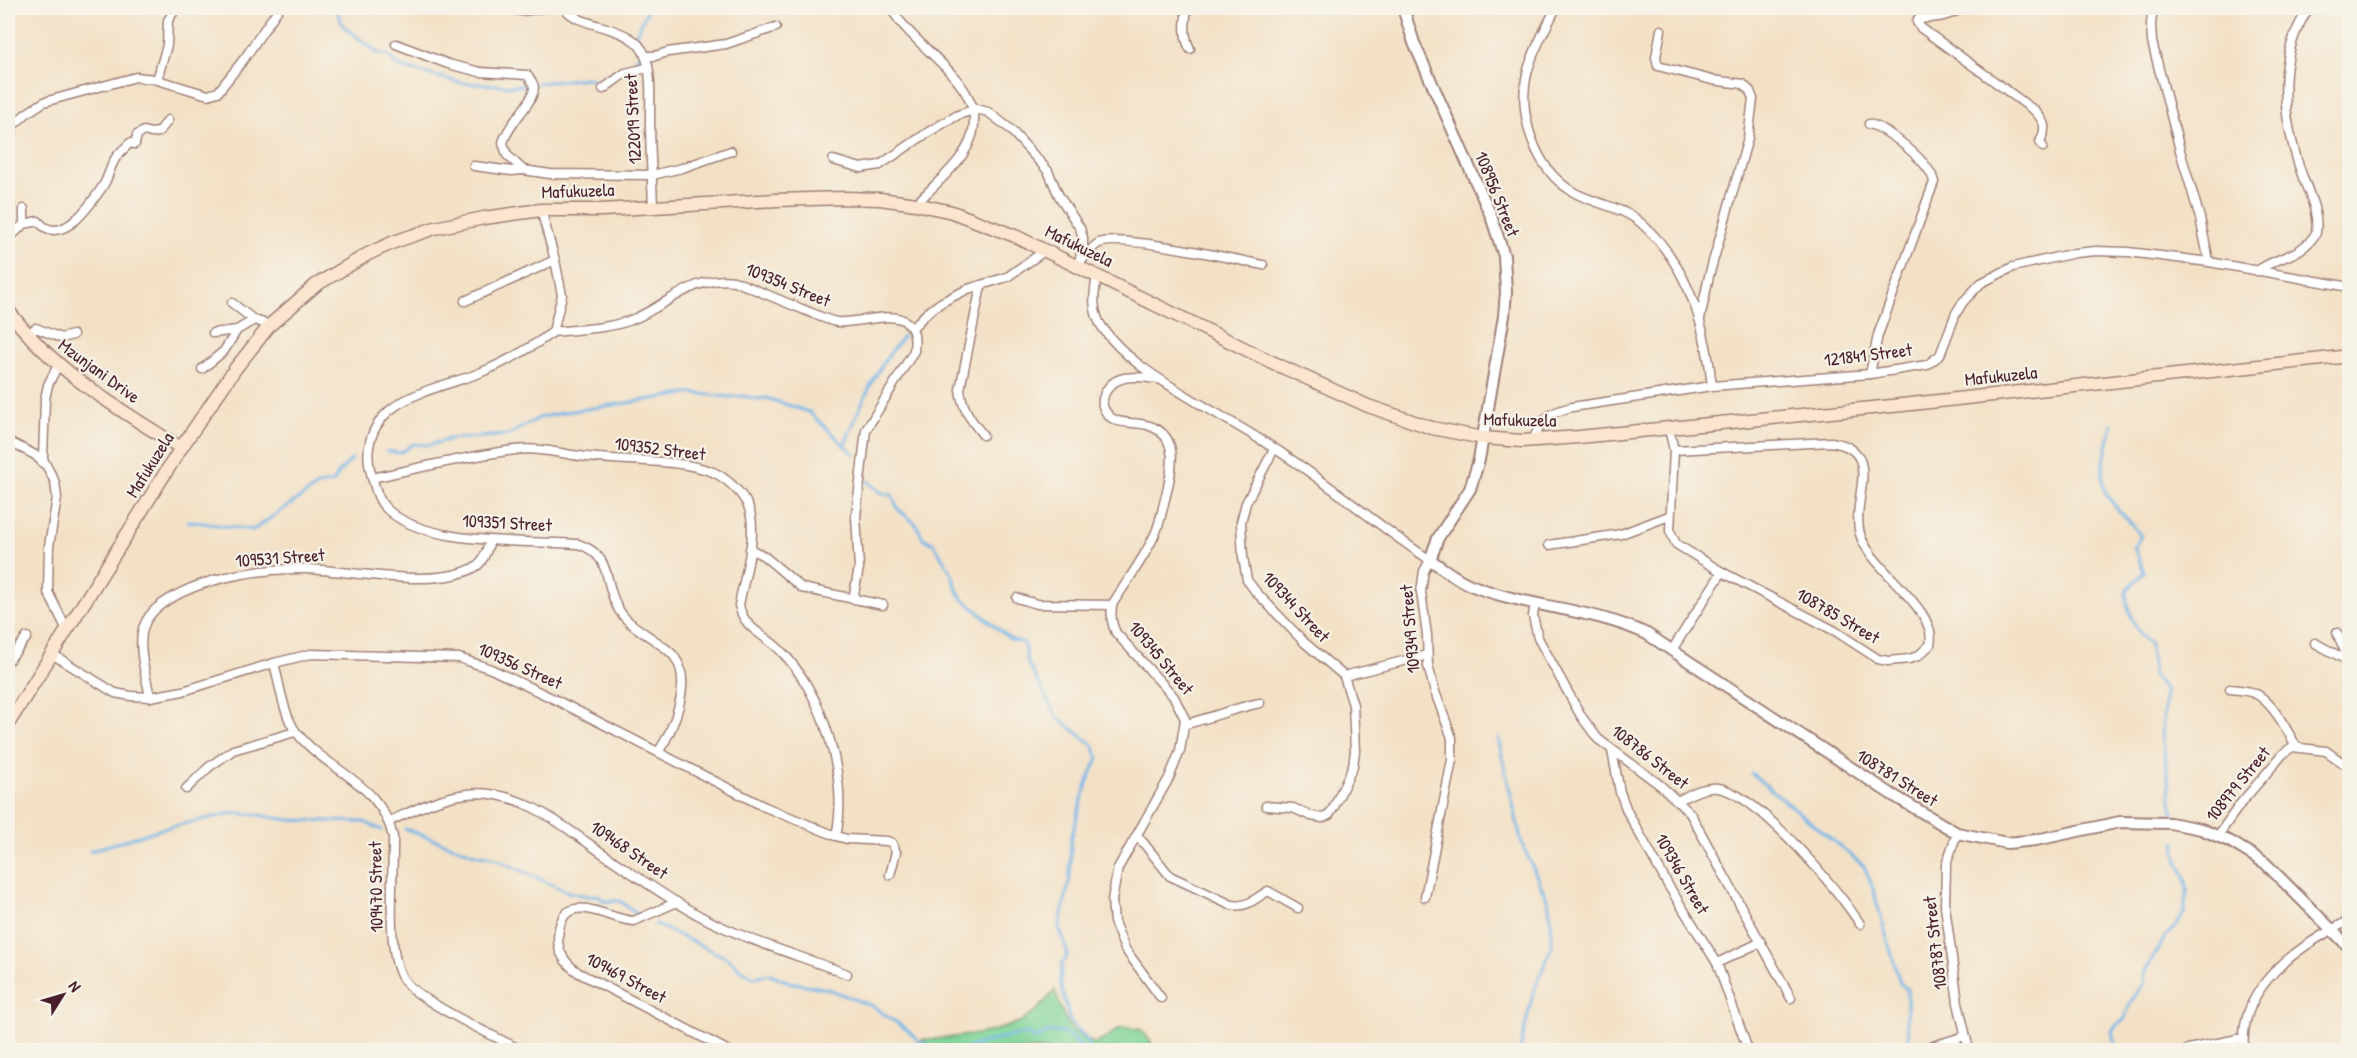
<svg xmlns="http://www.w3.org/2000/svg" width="2357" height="1058" font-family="'Patrick Hand',sans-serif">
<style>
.green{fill:#7ed497;stroke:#647a61;stroke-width:1.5}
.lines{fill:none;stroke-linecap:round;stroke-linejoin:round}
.stream{stroke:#74b5e8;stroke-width:3}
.minor-casing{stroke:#9e8078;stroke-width:11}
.tertiary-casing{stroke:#9e8078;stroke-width:14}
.secondary-casing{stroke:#9e8078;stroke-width:15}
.minor{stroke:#fff;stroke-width:8}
.tertiary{stroke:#fff;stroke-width:10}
.secondary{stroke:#fce5cf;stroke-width:12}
.labels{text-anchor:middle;stroke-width:4.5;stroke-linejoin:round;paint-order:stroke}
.street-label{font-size:18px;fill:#4a1f2b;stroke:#f7f3e8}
</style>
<rect width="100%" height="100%" fill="#f7f3e8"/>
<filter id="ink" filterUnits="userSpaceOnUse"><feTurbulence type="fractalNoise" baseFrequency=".0167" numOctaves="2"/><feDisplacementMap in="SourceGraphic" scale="12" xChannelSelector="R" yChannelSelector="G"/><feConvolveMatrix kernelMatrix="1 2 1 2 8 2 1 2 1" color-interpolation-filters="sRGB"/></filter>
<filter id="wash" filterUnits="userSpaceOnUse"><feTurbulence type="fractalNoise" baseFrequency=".008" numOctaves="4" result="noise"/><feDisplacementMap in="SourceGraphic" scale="24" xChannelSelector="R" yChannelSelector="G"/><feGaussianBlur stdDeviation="1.35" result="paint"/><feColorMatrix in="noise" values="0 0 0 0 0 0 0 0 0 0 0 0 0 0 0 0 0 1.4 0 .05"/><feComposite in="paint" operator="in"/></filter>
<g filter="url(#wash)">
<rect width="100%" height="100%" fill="#f3e1c6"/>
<!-- green -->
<path class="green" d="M 1055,990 C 1063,1017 1068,1034 1096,1044 L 1122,1027 L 1142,1030 L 1151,1042 L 1151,1050 L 915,1050 L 922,1040 C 954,1037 1000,1035 1028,1017 C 1038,1011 1047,999 1055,990 Z"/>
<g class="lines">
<!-- stream -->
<g class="stream">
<polyline points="336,8 343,26 378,53 389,56 397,66 462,83 512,86 530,85"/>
<polyline points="636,35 648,8"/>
<polyline points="537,83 587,78 598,81 635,63 638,55"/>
<path d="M 2112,425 C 2108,445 2097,477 2107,495 C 2115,509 2131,521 2141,536 L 2134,547 L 2144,572 L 2126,591 C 2126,610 2135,632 2150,644 C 2149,655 2154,665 2153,676 L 2165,689 L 2162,735 L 2173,814"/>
<path d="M 844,446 C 859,409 876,366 904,336"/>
<path d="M 387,451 C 404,454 400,453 413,444 L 430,445 L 450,439 L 508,435 L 539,418 L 560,413 L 692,393 L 729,397 L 742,396 L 758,399 L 766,398 L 809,412 L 854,454"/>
<polyline points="867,481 882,493 892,495 898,509 916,524 923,538 934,544 952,574 956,588 962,598 1010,639 1024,643 1028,664 1057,717 1093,745 1098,758 1087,783 1071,838 1070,878 1059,928 1065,943 1067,956 1062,964 1060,982 1070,1021 1086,1038 1090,1050"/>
<polyline points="188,521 253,530 319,485 334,482 339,472 352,459"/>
<polyline points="1498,738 1522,844 1548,901 1551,918 1552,946 1533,993 1520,1050"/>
<path d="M 1751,773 L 1864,866 L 1872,886 L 1900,983 L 1907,989 C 1908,1009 1904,1031 1913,1050"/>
<polyline points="405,829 475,854 492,857 568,892 588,896 598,895 604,901 620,901 638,915"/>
<polyline points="90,851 165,828 233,813 259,815 289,820 364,822 382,830"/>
<polyline points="655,924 729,959 741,970 753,977 770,974 789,982 828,989 872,1006 906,1029 920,1042 940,1050"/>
<path d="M 963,1050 C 979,1043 1013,1034 1030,1034 L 1034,1039 C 1040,1037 1046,1032 1052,1032 C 1068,1031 1075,1040 1084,1050"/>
<path d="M 2116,1050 L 2112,1032 L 2115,1026 L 2124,1020 L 2130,1003 L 2144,982 L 2144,973 L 2165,937 L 2177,925 L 2185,911 C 2183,903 2188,896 2187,888 C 2186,868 2174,866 2176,842"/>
</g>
</g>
</g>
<g filter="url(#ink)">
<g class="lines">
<defs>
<g id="minor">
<polyline points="501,8 522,11 543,8"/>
<path d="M 564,8 C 580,26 611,25 630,38 C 637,42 642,48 645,55 C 652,74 650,98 650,119 C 650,148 652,177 653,206"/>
<path d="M 891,8 C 918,56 1005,91 963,154 C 951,172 931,188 916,204"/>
<path d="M 1187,8 C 1185,23 1183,35 1190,49"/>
<path d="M 1556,8 C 1546,28 1534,48 1528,70 C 1516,113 1535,171 1575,193 C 1596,204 1623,207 1641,223 C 1688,264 1706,327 1712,386"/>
<path d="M 1963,8 C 1944,18 1938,17 1918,19 L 1917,22 L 1921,28 L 2035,111 C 2045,122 2047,128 2040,142 L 2043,147"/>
<polyline points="2153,8 2151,24 2152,42 2181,154 2200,218 2209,262"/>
<polyline points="1661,30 1656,57 1658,66 1712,80 1743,84 1750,91 1753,99 1748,138 1709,276 1700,319"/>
<path d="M 396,44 L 448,64 L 480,72 L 527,75 C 530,79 534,83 534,88 C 533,104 508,123 503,143 L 507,155 L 523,170 L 550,174 L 652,175 L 682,168 L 731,151"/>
<polyline points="645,56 655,56 668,52 726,44 776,27"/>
<polyline points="157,80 167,45 168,20 173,13 173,8"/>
<polyline points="603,89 625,73 647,68"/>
<path d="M 1869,124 C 1887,128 1931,163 1934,182 L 1878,335 L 1870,374"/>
<polyline points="8,130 27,113 44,102 136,77 154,79 208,95 218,92 244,59 279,8"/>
<polyline points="833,160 861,168 880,165 930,131 958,115 976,109 988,112 1009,128 1048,171 1059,196 1080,228 1083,238 1083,246 1078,265"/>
<polyline points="474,166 512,171 523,170"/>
<path d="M 541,210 L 555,260 L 562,295 L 553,332 C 529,349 505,363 477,374 C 450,384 411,392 389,411 C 371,427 364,450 371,473 C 374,484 377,498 384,506 C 420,547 527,540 578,544 C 614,555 603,585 619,610 C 628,625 647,634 661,645 C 667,649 674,654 677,661 C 691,685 673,730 659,751"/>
<path d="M 24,224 L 38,221 C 61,249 91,204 103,186 C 109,177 110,165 117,156 C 121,151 126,147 130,143 L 135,144 L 137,135 L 144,131 L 151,133 L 159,132 L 168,120"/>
<polyline points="8,239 24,224 24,209"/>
<path d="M 1080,263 C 1085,256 1092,247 1099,243 C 1121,234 1235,259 1263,265"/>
<path d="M 2257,271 C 2277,256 2302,257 2316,233 C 2319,212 2309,194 2302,175 C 2283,120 2274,59 2309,8"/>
<path d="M 1097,275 C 1094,294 1091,310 1102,327 C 1125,360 1162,381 1195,401 C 1226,419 1258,437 1289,458 C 1337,490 1381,528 1430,560 L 1424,571 L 1421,592 L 1427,635 L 1428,666 L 1435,692 L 1452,738 L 1452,760 L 1425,897"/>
<path d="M 981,286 L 960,389 C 962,409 971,420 983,435"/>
<polyline points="465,301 555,260"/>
<polyline points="232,303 254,320"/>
<polyline points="912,328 928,312 942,302 968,289 1007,277 1046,250"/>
<path d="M 553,332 C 580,329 611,329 636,318 C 669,303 696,275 734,281 C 757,290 779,300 802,309 C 813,313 825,320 837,322 C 856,324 890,311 905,321 C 916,329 915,340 914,351 L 866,430 L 856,516 L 859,568 L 853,599"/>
<polyline points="213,333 237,330 254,320 270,325"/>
<polyline points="27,335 36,328 61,338 73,335"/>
<polyline points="58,365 48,385 45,399 43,459 55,482 57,498 49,546 48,592 67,630"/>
<polyline points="202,369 224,351 237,330"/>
<path d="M 1158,379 C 1139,377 1115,372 1105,393 C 1103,397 1102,401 1103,406 C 1110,428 1133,420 1150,426 C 1182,437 1171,475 1165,499 C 1162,510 1160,524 1155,534 C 1144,559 1126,582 1112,605 C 1111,616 1111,623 1116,633 L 1174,697 L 1185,719 L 1180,751 L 1169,778 L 1118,868 L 1112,900 L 1114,922 L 1125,949 L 1161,998"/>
<polyline points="1669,429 1674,450 1670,531 1676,544 1722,572"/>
<path d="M 1533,440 C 1543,418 1547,413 1572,407 L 1712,386 L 1870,374 L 1927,365 L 1940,355 L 1956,313 L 1963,302 L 1981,283 L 2013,267 L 2075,253 L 2096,251 L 2128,252 L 2209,262 L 2350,287"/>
<polyline points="8,441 35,455 44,464"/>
<polyline points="1274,449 1246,503 1241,522 1243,557 1247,580 1256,592 1305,643 1344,676"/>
<path d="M 372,478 C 419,468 467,456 515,450 C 540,447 562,454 587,457 C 627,462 675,458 713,472 C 726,478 739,490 746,502 C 761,527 744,577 739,605 C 744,630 765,634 781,651 C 823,693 849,778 836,836"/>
<polyline points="1549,545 1621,534 1669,516"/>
<polyline points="750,549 764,556 802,588 883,605"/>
<polyline points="1017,598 1037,604 1112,605"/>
<polyline points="1535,603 1533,616 1538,638 1581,716 1598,739 1660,785 1690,813 1791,998"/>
<polyline points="2337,633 2350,662"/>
<polyline points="2315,643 2350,662"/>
<path d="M 1672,650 L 1722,572 L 1835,631 L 1878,659 L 1888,661 L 1909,659 L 1918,656 L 1930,645 C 1939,609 1869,568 1860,534 C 1850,499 1886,450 1831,442 L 1674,450"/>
<polyline points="52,654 115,693 131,696 150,697 183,691 274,663 311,654 459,658 491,669 554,699 765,807 836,836 847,839 887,841 892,843 896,852 890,875"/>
<polyline points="8,661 27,637"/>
<path d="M 274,663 C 279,682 284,718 297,733 C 328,772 381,782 393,837 C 394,872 385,951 403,979 C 416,1000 496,1037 521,1050"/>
<path d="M 2230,689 C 2239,690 2250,690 2258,695 C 2274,705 2287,730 2296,746"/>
<path d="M 150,697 C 146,676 139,654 142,633 C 145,615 159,605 173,597 C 210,576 265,568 306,569 C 349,570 443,591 478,565 C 485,559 487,549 490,541"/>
<path d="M 1186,724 C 1211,718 1234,708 1260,703"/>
<polyline points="1612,751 1620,792 1627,811 1668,885 1717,963 1761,942"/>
<polyline points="186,789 209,767 233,750 295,732"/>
<path d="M 1679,800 C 1691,794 1704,786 1718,788 C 1758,794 1838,889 1860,924"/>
<polyline points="1266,806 1293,808 1311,816 1323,818 1329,815 1334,807 1353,766 1355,751 1353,705 1344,676 1427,655"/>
<path d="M 390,821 C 415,810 439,797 467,794 C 518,787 563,826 602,853 C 635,875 668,899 702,917 C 745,940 801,956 847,974"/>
<polyline points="1957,833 1946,865 1945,906 1958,1003 1969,1050"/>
<path d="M 1137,835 L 1170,876 L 1232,905 C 1247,908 1256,898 1268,891 L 1298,908"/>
<polyline points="2217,837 2241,803 2283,754 2292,747 2326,751 2350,768"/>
<path d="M 677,902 L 634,921 C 607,920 560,884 558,939 C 558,955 567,965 579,973 L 727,1050"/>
<polyline points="2350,956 2350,959"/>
<polyline points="1717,963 1748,1050"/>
<polyline points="2188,1049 2243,1038"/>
<polyline points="1920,1050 1965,1036"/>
<path d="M 2244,1050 C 2238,985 2299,946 2350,920"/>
</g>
<g id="tertiary">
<path d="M 1403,8 L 1414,43 L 1491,216 L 1504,256 L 1506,292 L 1504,316 L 1479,460 L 1470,489 L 1438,538 L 1430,560 C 1445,569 1456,580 1473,586 C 1529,608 1592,608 1647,634 L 1891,794 L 1957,833 L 2007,843 L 2036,840 L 2120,822 L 2170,823 L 2201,829 L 2231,842 L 2265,863 L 2350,948"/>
<polyline points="8,1046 12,1050"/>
</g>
<g id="secondary">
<path d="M 8,310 C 53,371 117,408 181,448"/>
<polyline points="8,724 181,448 235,369 270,325 316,285 368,254 394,242 435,228 484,218 541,210 602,210 776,200 844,198 880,199 916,204 952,212 1015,236 1278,365 1368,406 1432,428 1483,438 1522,441 1579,437 1902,405 2350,356"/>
</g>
</defs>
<!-- minor casing -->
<use href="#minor" class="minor-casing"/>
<!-- tertiary casing -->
<use href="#tertiary" class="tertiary-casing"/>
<!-- secondary casing -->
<use href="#secondary" class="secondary-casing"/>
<!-- minor -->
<use href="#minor" class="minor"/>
<!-- tertiary -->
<use href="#tertiary" class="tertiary"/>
<!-- secondary -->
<use href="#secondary" class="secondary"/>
</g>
</g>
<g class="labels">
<!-- street labels -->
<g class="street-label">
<text transform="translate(633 119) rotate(-93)" y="6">122019 Street</text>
<text transform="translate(578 191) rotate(-2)" y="6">Mafukuzela</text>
<text transform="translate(1497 194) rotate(68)" y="6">108956 Street</text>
<text transform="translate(1079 246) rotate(26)" y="6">Mafukuzela</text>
<text transform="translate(788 285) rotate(22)" y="6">109354 Street</text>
<text transform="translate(1868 355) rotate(-7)" y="6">121841 Street</text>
<text transform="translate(99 371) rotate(36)" y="6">Mzunjani Drive</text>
<text transform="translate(2001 376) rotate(-6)" y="6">Mafukuzela</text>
<text transform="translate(1520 420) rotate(1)" y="6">Mafukuzela</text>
<text transform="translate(660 449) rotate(7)" y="6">109352 Street</text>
<text transform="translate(150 465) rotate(-58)" y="6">Mafukuzela</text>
<text transform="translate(507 523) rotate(3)" y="6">109351 Street</text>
<text transform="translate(280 558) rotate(-4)" y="6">109531 Street</text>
<text transform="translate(1296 607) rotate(47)" y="6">109344 Street</text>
<text transform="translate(1838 616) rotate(30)" y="6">108785 Street</text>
<text transform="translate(1410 629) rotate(-95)" y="6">109349 Street</text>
<text transform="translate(1161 658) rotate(50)" y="6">109345 Street</text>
<text transform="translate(520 666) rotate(24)" y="6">109356 Street</text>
<text transform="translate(1650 757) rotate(38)" y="6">108786 Street</text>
<text transform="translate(1897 778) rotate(32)" y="6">108781 Street</text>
<text transform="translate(2238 784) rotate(-51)" y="6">108979 Street</text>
<text transform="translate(629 850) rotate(34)" y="6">109468 Street</text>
<text transform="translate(1682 874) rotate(60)" y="6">109346 Street</text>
<text transform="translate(376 887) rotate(-91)" y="6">109470 Street</text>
<text transform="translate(1935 943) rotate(-97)" y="6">108787 Street</text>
<text transform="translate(626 978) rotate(28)" y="6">109469 Street</text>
</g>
</g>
<!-- margin -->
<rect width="2357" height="1058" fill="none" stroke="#f7f3e8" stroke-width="30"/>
<!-- north arrow -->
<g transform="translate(63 995) rotate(53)" stroke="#f7f3e8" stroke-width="4.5" paint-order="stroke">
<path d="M0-4.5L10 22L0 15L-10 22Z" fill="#4a1f2b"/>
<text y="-9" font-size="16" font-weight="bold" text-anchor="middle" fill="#4a1f2b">N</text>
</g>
</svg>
